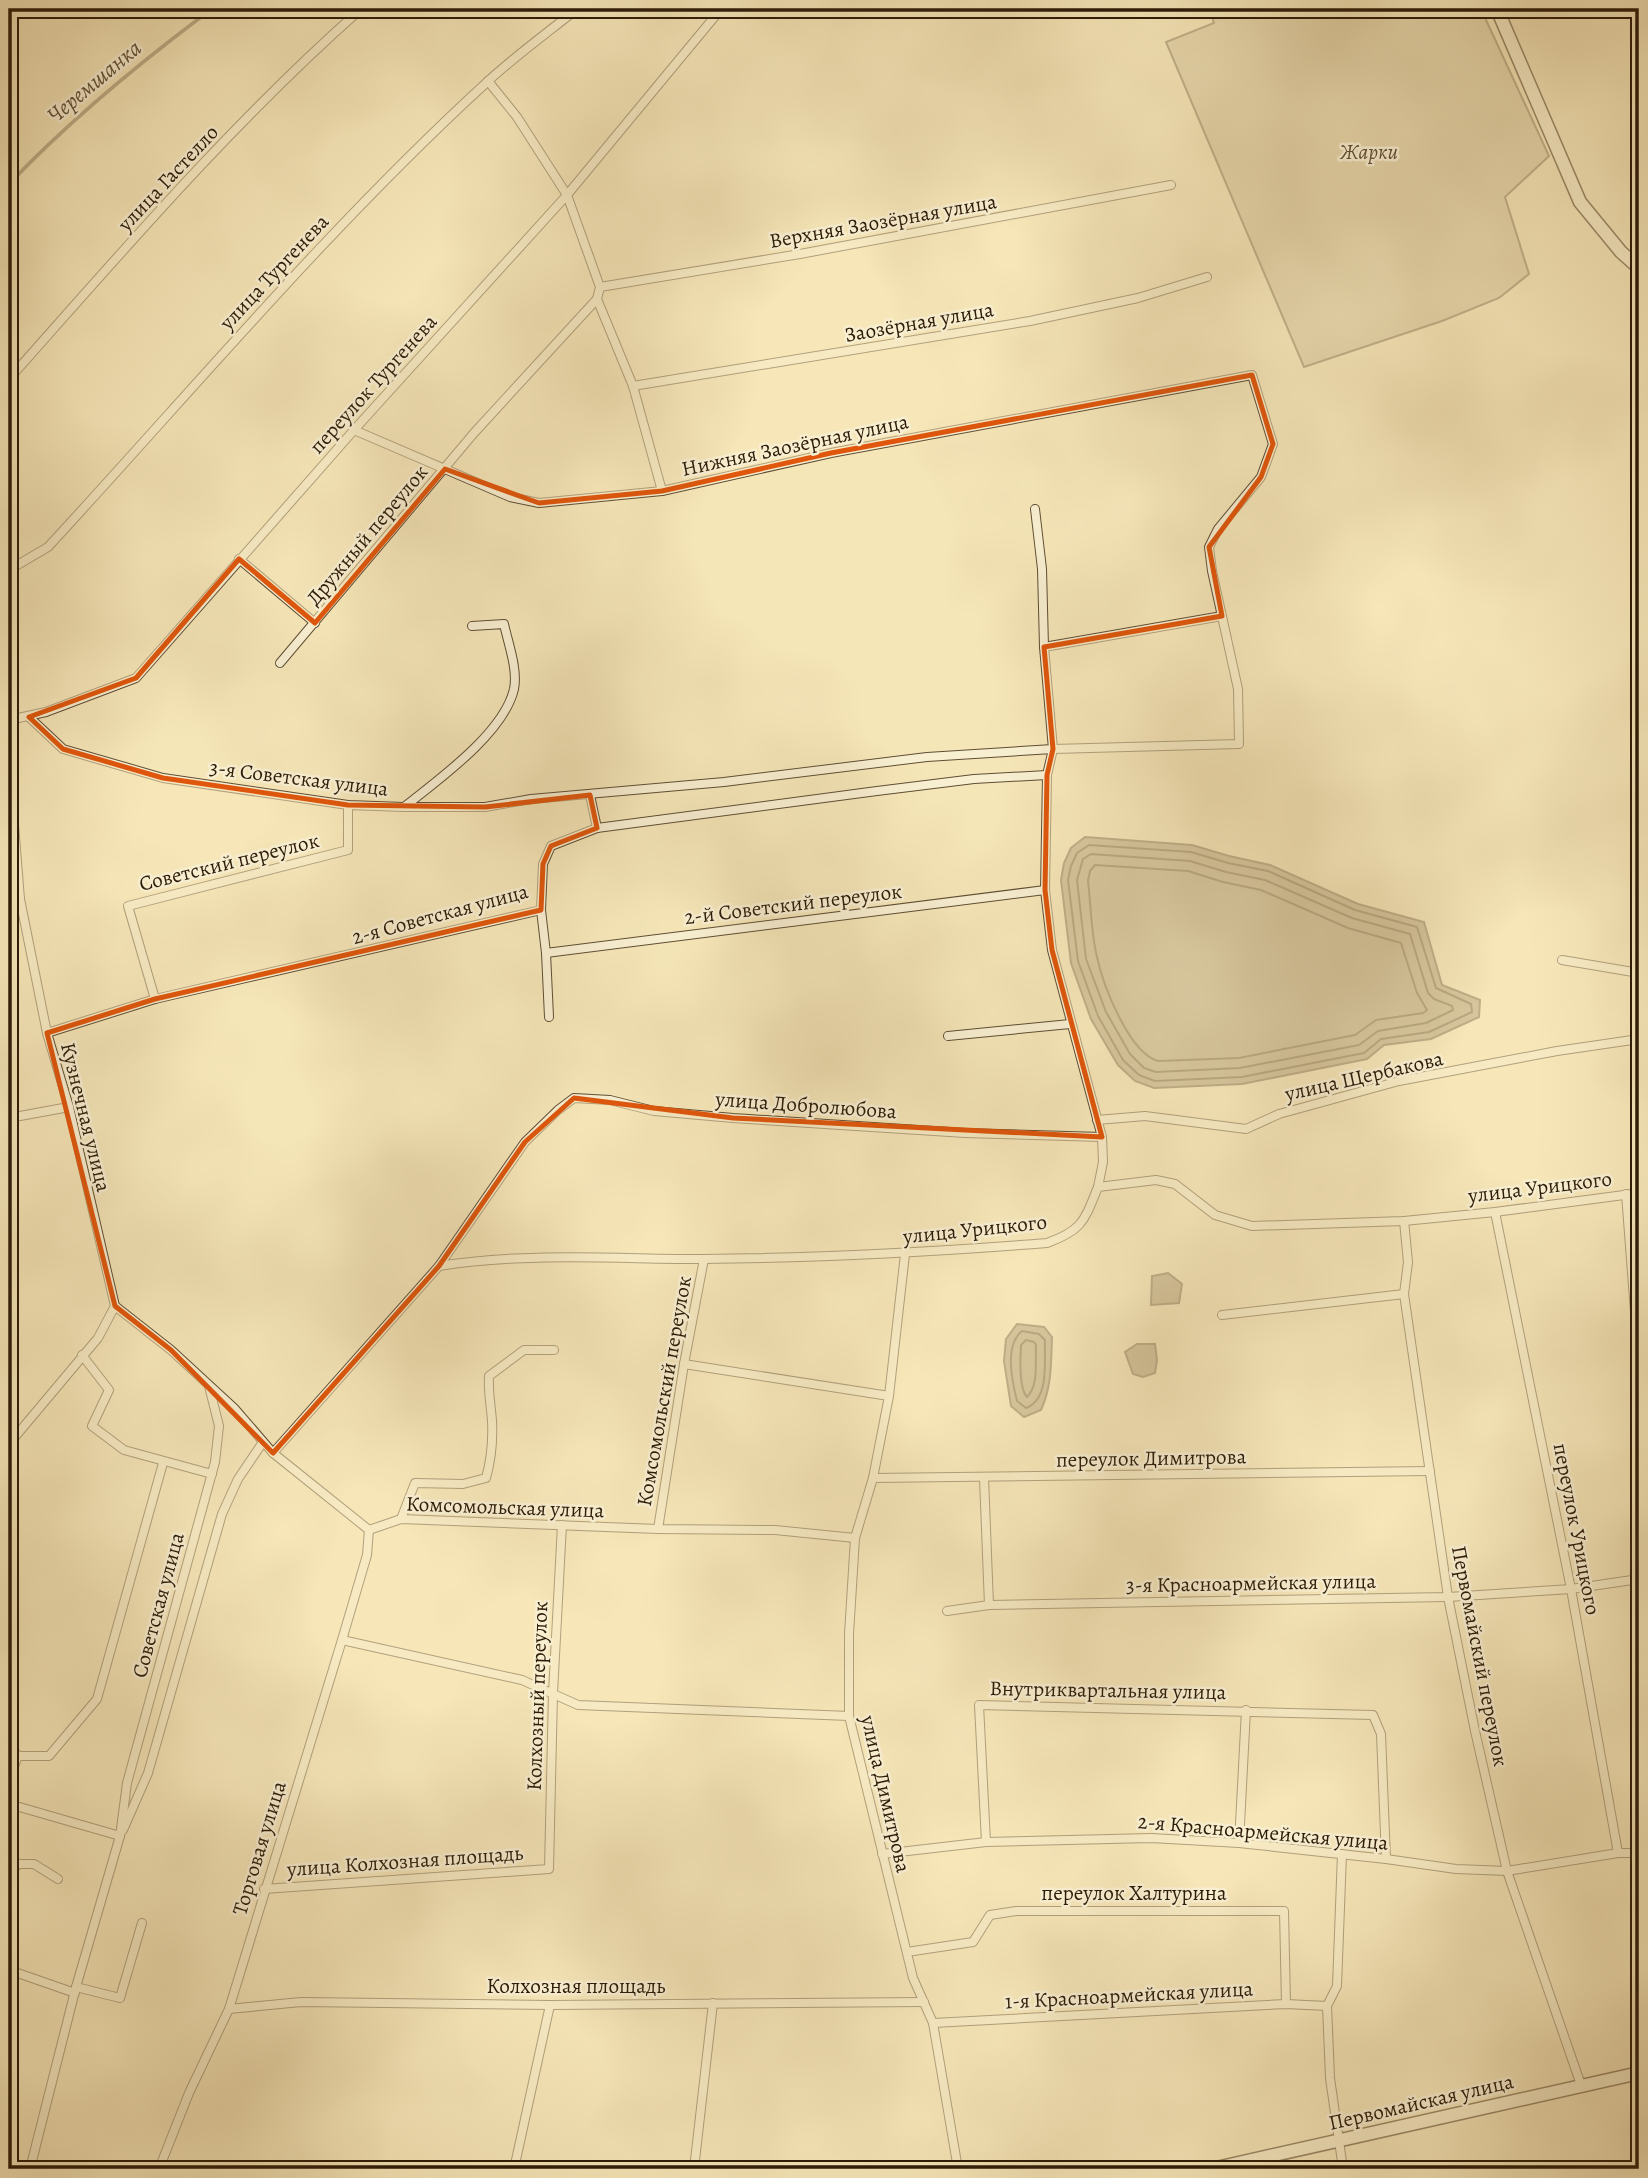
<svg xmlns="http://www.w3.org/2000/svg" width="1648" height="2178" font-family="Alegreya,serif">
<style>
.green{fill:#d3c39a;stroke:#806f51;stroke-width:2}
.water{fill:#b1a17c;stroke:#7c6b4e;stroke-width:2}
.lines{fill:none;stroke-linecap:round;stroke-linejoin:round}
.shore{stroke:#6f5e42;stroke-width:2}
.stream{stroke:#7c6b4e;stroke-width:3.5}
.street-casing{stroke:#5f4e34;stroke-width:10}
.secondary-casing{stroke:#2d1b08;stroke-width:15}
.street{stroke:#f8efd1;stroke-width:8}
.secondary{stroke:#f8efd1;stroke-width:12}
.marked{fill:none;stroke:#df560c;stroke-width:5;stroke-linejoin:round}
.labels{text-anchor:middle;stroke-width:5;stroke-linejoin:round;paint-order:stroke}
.park-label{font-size:21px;font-style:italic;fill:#5f4d34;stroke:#f8efd1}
.street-label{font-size:21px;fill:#2d1b08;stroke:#f8efd1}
.water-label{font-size:23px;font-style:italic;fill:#625136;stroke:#f8efd1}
</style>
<rect width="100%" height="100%" fill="#f5e6b8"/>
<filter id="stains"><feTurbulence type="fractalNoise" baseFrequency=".00286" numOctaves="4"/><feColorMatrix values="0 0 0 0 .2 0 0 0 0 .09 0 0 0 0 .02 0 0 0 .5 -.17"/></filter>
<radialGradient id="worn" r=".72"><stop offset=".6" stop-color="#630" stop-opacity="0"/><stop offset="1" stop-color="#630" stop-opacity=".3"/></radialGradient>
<!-- green -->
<polygon class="green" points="1209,9 1481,9 1549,156 1505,197 1529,274 1499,298 1442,321 1304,367 1166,42 1214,23"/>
<!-- water -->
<g class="water">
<polygon points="1085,837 1192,845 1229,856 1270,865 1358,904 1424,922 1442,985 1480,1000 1479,1017 1431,1039 1384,1045 1367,1059 1242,1084 1154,1088 1135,1081 1118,1065 1091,1019 1071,963 1061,880 1064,863 1071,848"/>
<polygon points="1168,1273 1182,1284 1179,1303 1151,1305 1152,1276"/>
<path d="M 1017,1324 L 1044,1327 L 1052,1337 C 1051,1362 1052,1386 1041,1410 L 1024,1417 L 1011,1406 L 1004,1361 L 1006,1339 Z"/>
<polygon points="1137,1344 1155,1344 1157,1360 1155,1373 1143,1377 1133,1374 1125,1352"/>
</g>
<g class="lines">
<!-- shore -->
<g class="shore">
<polygon points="1089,845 1191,852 1228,863 1268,871 1355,910 1417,927 1436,988 1471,1004 1472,1012 1429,1032 1381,1039 1364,1053 1242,1077 1155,1081 1139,1075 1123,1060 1098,1016 1078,961 1068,880 1071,866 1077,853"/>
<polygon points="1091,854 1190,861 1226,872 1265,880 1352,918 1410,934 1428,993 1434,999 1452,1006 1453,1010 1426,1023 1378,1031 1359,1045 1240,1068 1156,1072 1144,1068 1130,1054 1106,1012 1086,959 1077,880 1083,859"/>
<path d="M 1095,865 L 1188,871 L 1223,882 L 1261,890 L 1348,928 L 1401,943 L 1417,993 L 1427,1010 L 1423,1013 L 1376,1020 L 1355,1035 L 1239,1058 L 1158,1061 C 1129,1053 1103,985 1097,957 C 1091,933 1091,906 1088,881 L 1090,871 Z"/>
<path d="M 1022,1331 L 1039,1334 L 1045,1340 C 1044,1362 1050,1399 1026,1408 L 1017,1401 C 1012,1381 1004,1345 1022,1331 Z"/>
<path d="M 1026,1340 L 1034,1342 L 1036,1345 C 1035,1360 1039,1386 1027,1397 C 1019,1389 1020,1358 1021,1345 Z"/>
</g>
<!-- stream -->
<path class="stream" d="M 9,184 C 68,122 132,69 201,17 L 207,9"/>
<defs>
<g id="street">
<polyline points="488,81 517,117 567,195 600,287 597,299 633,386 662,491"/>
<polyline points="600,287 800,254 1171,185"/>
<path d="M 9,379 C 121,253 234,121 361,9"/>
<polyline points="633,386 1030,321 1138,298 1207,277"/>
<polyline points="1035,509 1042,569 1044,647 1053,749 1047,775 1045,890 1052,950 1102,1137 1103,1162 1098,1187"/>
<polyline points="239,559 315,623"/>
<path d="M 9,570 L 48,547 C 192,391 329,227 486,83 C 515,56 547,33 577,9"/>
<polyline points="1044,647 1222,616"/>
<polyline points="280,663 474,433 597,299"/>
<polyline points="29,717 63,749 163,778 348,805 404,807 485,807 531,799 724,782 927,757 1053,749 1239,744 1238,689 1212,571 1209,547 1218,529 1261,477 1273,444 1252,375 831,453 662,491 539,503 510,497 354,430"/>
<polyline points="9,720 46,712 136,678 354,430 567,195 721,9"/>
<polyline points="9,762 20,899 47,1033 69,1107 115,1306 98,1338 9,1444"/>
<polyline points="590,795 597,828"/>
<path d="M 404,807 C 438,780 504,733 514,689 C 518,669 508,643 504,624 L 472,626"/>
<polyline points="9,901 20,899"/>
<polyline points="541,910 546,953 549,1017"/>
<polyline points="546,953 1045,890"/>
<polyline points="1562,960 1639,973"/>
<polyline points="155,999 128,906 348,850 348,805"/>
<polyline points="47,1033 155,999 541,910 543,864 551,846 597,828 877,791 974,779 1047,775"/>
<polyline points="948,1036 1070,1024"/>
<polyline points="9,1118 69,1107"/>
<polyline points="1097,1120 1145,1116 1246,1129 1279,1114 1399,1081 1557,1051 1639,1039"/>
<polyline points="1626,1194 1639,1364"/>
<polyline points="1495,1212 1571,1589 1618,1853"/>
<polyline points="1404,1221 1408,1262 1404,1294 1448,1597 1475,1731 1507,1871 1581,2085"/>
<polyline points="905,1254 889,1396 873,1478 855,1538 849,1634 849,1716 913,1978 933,2023 958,2169"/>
<path d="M 439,1266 C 526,1252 616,1259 703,1259 C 819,1258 932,1252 1047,1243 C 1083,1230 1084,1221 1098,1187 L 1156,1180 L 1175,1184 L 1215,1215 L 1252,1226 L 1404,1221 L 1495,1212 L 1639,1193"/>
<polyline points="115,1306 171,1350 235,1409 273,1453 369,1530 401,1519 658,1529 775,1530 855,1538"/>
<polyline points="1222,1315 1404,1294"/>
<polyline points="82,1355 109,1390 92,1426 124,1450 212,1474"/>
<polyline points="684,1364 889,1396"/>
<polyline points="273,1453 439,1266 525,1142 558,1110 574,1098 610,1100 654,1111 733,1118 965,1133 1102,1137"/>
<polyline points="873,1478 1430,1471"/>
<polyline points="984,1478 989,1605 1448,1597 1571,1589 1639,1579"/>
<path d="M 401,1519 L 415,1483 L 463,1484 L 486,1478 C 491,1460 493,1440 492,1421 C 491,1406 488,1392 489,1376 L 524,1350 L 554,1350"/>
<polyline points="658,1529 684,1364 704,1259"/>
<polyline points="947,1611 989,1605"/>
<polyline points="342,1640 522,1680 578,1705 849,1716"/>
<polyline points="9,1744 18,1756"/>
<polyline points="9,1779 18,1756 49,1756 97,1699 163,1463"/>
<polyline points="9,1804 120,1836"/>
<polyline points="123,1830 148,1773 222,1514 238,1479 263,1442"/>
<polyline points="986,1842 979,1705 1373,1715 1381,1734 1386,1859"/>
<polyline points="1239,1843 1246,1710"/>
<polyline points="882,1854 986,1842 1151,1838 1239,1843 1386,1859 1456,1869 1507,1871 1618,1853 1639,1853"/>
<polyline points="1342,1854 1337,1986 1327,2006 1330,2078 1343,2169"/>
<polyline points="9,1875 18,1864 34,1864 58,1879"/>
<polyline points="264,1889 549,1869 553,1693 562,1525"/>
<polyline points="907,1952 973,1942 990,1915 1016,1911 1284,1911 1286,2004"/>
<polyline points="9,1970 75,1993"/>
<polyline points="76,1987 120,1998 142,1923"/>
<polyline points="229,2009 301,2002 550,2005 924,2002"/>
<polyline points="933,2023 1286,2004 1327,2006"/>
<polyline points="30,2169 76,1987 120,1836 127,1783 215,1462 219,1426 209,1386"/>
<polyline points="159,2169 189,2093 229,2009 342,1640 367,1555 369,1530"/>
<polyline points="514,2169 550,2005"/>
<polyline points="694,2169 713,2003"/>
<polyline points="1622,2169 1639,2165"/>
</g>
<g id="secondary">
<polyline points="1497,9 1580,202 1621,252 1639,268"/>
<polyline points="1212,2169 1639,2073"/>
</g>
</defs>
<!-- street casing -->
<use href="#street" class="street-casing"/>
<!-- secondary casing -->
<use href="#secondary" class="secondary-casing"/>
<!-- street -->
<use href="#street" class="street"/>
<!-- secondary -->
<use href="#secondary" class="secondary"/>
</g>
<!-- marked area -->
<path d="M0 0H1648V2178H0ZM 1252,375 L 1273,444 L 1261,477 L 1209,547 L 1222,616 L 1044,647 L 1053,749 L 1047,775 L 1045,890 L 1052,950 L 1102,1137 L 733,1118 L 574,1098 L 525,1142 L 439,1266 L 273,1453 L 171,1350 L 115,1306 L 47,1033 L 155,999 L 541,910 L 543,864 L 551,846 L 597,828 L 590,795 L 485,807 L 348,805 L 163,778 L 63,749 L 29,717 L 136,678 L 239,559 L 315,623 L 445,469 L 539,503 L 662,491 L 831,453 Z" fill="#f5e6b8" fill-opacity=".55" fill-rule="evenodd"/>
<path class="marked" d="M 1252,375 L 1273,444 L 1261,477 L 1209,547 L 1222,616 L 1044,647 L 1053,749 L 1047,775 L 1045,890 L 1052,950 L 1102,1137 L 733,1118 L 574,1098 L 525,1142 L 439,1266 L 273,1453 L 171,1350 L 115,1306 L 47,1033 L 155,999 L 541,910 L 543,864 L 551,846 L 597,828 L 590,795 L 485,807 L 348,805 L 163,778 L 63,749 L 29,717 L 136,678 L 239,559 L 315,623 L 445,469 L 539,503 L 662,491 L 831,453 Z"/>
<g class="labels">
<!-- park labels -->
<g class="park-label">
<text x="1369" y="159">Жарки</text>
</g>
<!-- street labels -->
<g class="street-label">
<text transform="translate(168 178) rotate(-47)" y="7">улица Гастелло</text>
<text transform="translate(883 221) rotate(-10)" y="7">Верхняя Заозёрная улица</text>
<text transform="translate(274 272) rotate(-47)" y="7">улица Тургенева</text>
<text transform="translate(919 322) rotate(-10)" y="7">Заозёрная улица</text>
<text transform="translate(373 384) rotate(-48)" y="7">переулок Тургенева</text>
<text transform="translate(795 445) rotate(-12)" y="7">Нижняя Заозёрная улица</text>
<text transform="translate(367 535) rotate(-50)" y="7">Дружный переулок</text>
<text transform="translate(299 778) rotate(7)" y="7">3-я Советская улица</text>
<text transform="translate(229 862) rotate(-14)" y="7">Советский переулок</text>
<text transform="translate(793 904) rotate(-7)" y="7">2-й Советский переулок</text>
<text transform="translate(440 914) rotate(-15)" y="7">2-я Советская улица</text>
<text transform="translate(1364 1076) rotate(-13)" y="7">улица Щербакова</text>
<text transform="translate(806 1105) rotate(4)" y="7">улица Добролюбова</text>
<text transform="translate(86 1117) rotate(76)" y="7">Кузнечная улица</text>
<text transform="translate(1540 1187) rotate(-7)" y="7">улица Урицкого</text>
<text transform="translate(975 1229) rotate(-6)" y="7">улица Урицкого</text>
<text transform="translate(664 1391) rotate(-80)" y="7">Комсомольский переулок</text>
<text transform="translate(1151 1458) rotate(-1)" y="7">переулок Димитрова</text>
<text transform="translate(505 1507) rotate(2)" y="7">Комсомольская улица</text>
<text transform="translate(1577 1529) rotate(79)" y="7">переулок Урицкого</text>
<text transform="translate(1251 1583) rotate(-1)" y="7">3-я Красноармейская улица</text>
<text transform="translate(158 1605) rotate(-75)" y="7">Советская улица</text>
<text transform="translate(1480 1656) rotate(79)" y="7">Первомайский переулок</text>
<text transform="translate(1108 1690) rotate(1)" y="7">Внутриквартальная улица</text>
<text transform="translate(537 1696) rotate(-88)" y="7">Колхозный переулок</text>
<text transform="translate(886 1794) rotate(77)" y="7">улица Димитрова</text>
<text transform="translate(1263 1832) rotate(5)" y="7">2-я Красноармейская улица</text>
<text transform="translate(259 1848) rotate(-73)" y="7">Торговая улица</text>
<text transform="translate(405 1861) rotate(-4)" y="7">улица Колхозная площадь</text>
<text x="1134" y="1900">переулок Халтурина</text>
<text x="576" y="1993">Колхозная площадь</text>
<text transform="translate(1129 1995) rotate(-3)" y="7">1-я Красноармейская улица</text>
<text transform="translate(1421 2102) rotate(-13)" y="7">Первомайская улица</text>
</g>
<!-- water labels -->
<g class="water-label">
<text transform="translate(94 81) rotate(-40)" y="8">Черемшанка</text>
</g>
</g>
<!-- margin -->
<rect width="1648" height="2178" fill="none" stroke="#f5e6b8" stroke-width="35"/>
<rect x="10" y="10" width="1627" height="2157" fill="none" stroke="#2d1b08" stroke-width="3.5"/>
<rect x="18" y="18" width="1613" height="2143" fill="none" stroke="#2d1b08" stroke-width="2"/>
<rect width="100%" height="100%" filter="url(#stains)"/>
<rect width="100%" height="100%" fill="url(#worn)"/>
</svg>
